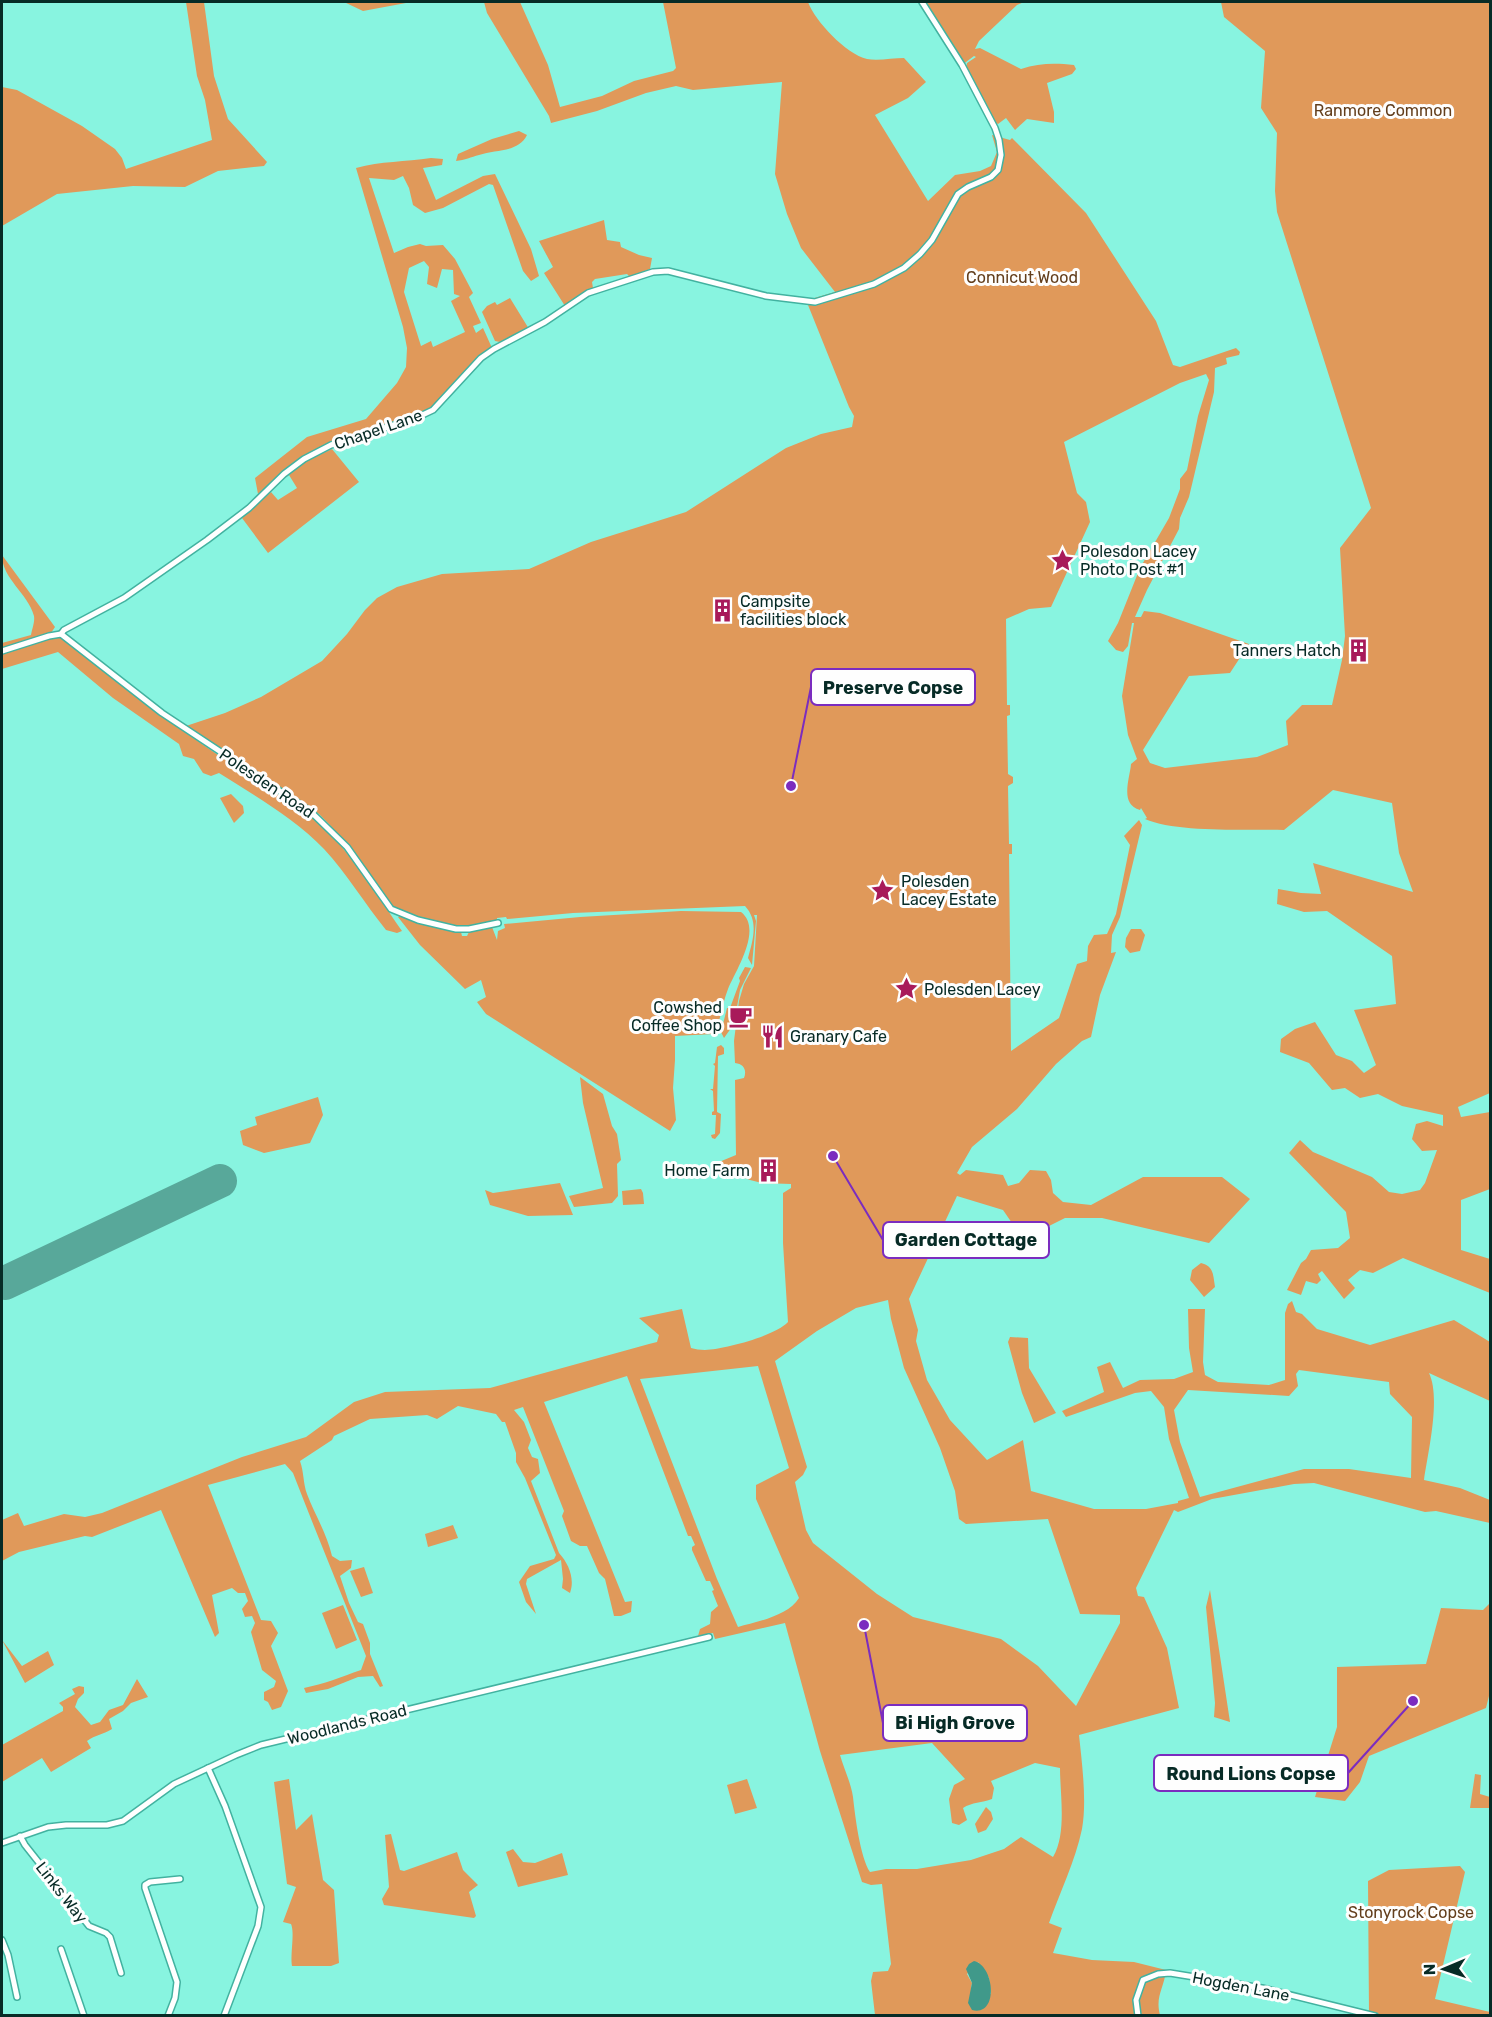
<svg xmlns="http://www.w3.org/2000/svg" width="1492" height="2017" font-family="Rubik,sans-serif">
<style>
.green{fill:#e0995a;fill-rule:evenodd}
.water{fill:#40998a}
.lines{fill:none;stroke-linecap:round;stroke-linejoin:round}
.runway{stroke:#58a89a;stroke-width:34}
.street-casing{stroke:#42b2a0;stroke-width:8}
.street{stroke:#fff;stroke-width:5}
.labels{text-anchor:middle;stroke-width:6;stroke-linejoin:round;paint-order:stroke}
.park-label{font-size:16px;fill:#633e1c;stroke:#fefefe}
.street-label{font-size:16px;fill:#072b26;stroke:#fefefe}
.poi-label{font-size:16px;fill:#072b26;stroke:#fefefe;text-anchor:start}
.leader{fill:none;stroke:#7b2cbf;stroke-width:2}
.callout-dot{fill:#7b2cbf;stroke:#fefefe;stroke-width:2}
.callout{fill:#fefefe;stroke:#7b2cbf;stroke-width:2}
.callout-label{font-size:18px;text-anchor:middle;font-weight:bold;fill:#072b26}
</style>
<rect width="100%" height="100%" fill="#88f4e0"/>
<!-- green -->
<g class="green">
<polygon points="186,2 204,2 214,76 228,119 267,162 264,166 218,171 185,187 133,186 57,194 2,226 2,87 17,90 82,126 115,149 122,158 126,169 212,140 205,100 197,76"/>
<polygon points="344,2 404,2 406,3 363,11"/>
<path d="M 484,2 L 520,2 L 548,65 L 560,107 L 602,96 L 634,81 L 673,71 L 676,68 L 663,2 L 808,2 C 815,21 846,54 867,59 C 878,61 893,58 904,58 L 926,82 L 908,98 L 875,115 L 928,201 L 955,175 L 980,171 L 991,166 L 997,152 L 992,135 L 1010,140 L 1012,138 L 1086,213 L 1156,321 L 1173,365 L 1180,367 L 1236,348 L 1240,352 L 1239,355 L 1226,358 L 1227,364 L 1215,368 L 1214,392 L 1189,497 L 1180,518 L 1179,529 L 1147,590 L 1135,617 L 1141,617 L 1144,611 L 1160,613 L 1249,644 L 1230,673 L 1189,676 L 1143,750 L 1150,763 L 1165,768 L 1257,757 L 1288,745 L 1286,721 L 1302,705 L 1332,705 L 1342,660 L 1345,636 L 1340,548 L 1371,508 L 1277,212 L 1275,191 L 1277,133 L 1261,108 L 1265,51 L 1224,17 L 1221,2 L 1490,2 L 1490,1093 L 1458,1107 L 1461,1117 L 1490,1112 L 1490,1189 L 1461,1200 L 1461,1250 L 1490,1259 L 1490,1293 L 1403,1258 L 1373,1273 L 1360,1270 L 1348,1280 L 1355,1288 L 1344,1299 L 1322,1271 L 1318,1274 L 1321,1280 L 1317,1284 L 1306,1281 L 1301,1295 L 1287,1290 L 1301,1263 L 1306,1259 L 1311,1250 L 1338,1248 L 1350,1238 L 1346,1212 L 1289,1153 L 1300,1140 L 1313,1152 L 1372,1177 L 1389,1192 L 1402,1194 L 1420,1190 L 1425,1183 L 1437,1150 L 1422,1151 L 1412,1139 L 1416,1124 L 1427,1121 L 1443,1126 L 1443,1115 L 1402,1106 L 1378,1094 L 1360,1098 L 1345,1088 L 1332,1090 L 1309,1063 L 1280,1052 L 1281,1039 L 1295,1029 L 1315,1022 L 1336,1055 L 1352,1061 L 1364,1073 L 1376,1065 L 1354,1010 L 1396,1004 L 1392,956 L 1327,911 L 1304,912 L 1277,904 L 1278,889 L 1301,893 L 1321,894 L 1313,863 L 1413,892 L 1399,853 L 1392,803 L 1333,790 L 1284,830 C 1248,829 1176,833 1145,819 L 1147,818 L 1141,808 L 1140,810 C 1119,804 1130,778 1131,764 L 1137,759 L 1128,735 L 1122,696 L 1134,623 L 1132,623 L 1128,646 L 1123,652 L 1116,650 L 1108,641 L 1118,623 L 1140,568 L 1169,518 L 1180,489 L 1180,479 L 1187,470 L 1198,416 L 1209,380 L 1206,374 L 1180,383 L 1064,442 L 1077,493 L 1086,502 L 1090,522 L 1051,607 L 1029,609 L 1006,619 L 1007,705 L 1010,705 L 1010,715 L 1007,716 L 1008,774 L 1013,777 L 1013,783 L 1008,786 L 1009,844 L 1012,844 L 1012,854 L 1009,854 L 1011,1051 L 1059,1018 L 1077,964 L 1087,961 L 1088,946 L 1094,935 L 1107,934 L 1116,914 L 1130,845 L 1124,836 L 1139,820 L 1142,825 L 1120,917 L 1112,935 L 1111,953 L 1116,952 L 1100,995 L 1091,1037 L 1082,1041 L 1056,1064 L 1017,1109 L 972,1147 L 957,1173 L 960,1175 L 966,1170 L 1003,1175 L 1008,1186 L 1019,1183 L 1030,1170 L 1046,1171 L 1051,1180 L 1053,1193 L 1063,1202 L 1091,1205 L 1143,1177 L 1222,1177 L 1250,1199 L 1209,1243 L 1102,1218 L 1065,1218 L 1023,1239 L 1003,1210 L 957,1196 L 909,1299 L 918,1330 L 916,1341 L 927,1380 L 950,1420 L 987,1460 L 1023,1440 L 1031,1491 L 1094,1509 L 1146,1509 L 1178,1503 L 1178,1501 L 1189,1498 L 1169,1439 L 1164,1407 L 1151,1391 L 1135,1393 L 1066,1417 L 1062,1411 L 1104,1392 L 1097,1367 L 1110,1362 L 1123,1388 L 1140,1380 L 1174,1379 L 1193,1372 L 1189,1348 L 1188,1309 L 1205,1309 L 1203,1362 L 1205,1375 L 1218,1382 L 1269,1385 L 1285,1380 L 1285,1313 L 1288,1304 L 1292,1301 L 1296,1312 L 1302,1314 L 1317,1329 L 1370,1345 L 1454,1320 L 1490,1342 L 1490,1401 L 1429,1373 C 1441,1398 1428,1452 1424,1480 L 1460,1488 L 1490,1500 L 1490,1523 L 1436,1511 L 1425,1512 L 1314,1483 L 1294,1484 L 1212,1499 L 1178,1512 L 1174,1510 L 1136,1588 L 1138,1596 L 1144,1597 L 1167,1648 L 1179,1708 L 1079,1735 C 1082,1763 1087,1802 1082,1829 C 1075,1862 1060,1892 1049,1923 L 1062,1928 L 1053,1953 L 1092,1960 L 1134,1962 L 1166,1970 C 1164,1989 1155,1996 1160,2015 L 875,2015 L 871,1981 L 873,1972 L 888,1971 L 891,1964 L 882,1884 L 871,1885 L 862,1882 L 820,1751 L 785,1623 L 715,1639 L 713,1633 L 698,1636 L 700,1629 L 710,1624 L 711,1612 L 718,1606 L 712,1591 L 714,1590 L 710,1581 L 706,1581 L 692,1550 L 692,1547 L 695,1545 L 691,1536 L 688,1536 L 627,1376 L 544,1402 L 625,1602 L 632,1601 L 631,1612 L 621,1616 L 614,1616 L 605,1579 L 599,1573 L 587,1546 L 580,1546 L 571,1541 L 562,1516 L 564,1511 L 523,1407 L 514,1410 L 524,1422 L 531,1440 L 528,1448 L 532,1457 L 538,1459 L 540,1473 L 531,1481 L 559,1553 C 569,1564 575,1579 570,1593 L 562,1588 L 563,1579 L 561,1560 L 527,1579 L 526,1584 L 536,1614 L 526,1602 L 519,1582 L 530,1566 L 554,1559 L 556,1555 L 525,1478 L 516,1462 L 516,1453 L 505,1422 L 502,1422 L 496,1414 L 458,1406 L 437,1419 L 427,1415 L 370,1419 L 334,1436 L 332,1440 L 300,1461 C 304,1472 303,1483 307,1494 C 315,1515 327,1534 332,1556 L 340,1561 L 352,1560 L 351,1568 L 340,1576 L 349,1603 L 358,1622 L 363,1624 L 370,1643 L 370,1654 L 383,1686 L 380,1687 L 373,1676 L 358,1677 L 328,1689 L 306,1693 L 304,1688 C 324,1684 341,1677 361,1670 L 366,1656 C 342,1595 317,1535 293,1473 L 285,1464 L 208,1485 L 261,1620 L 271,1621 L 278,1633 L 271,1646 L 288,1691 L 281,1707 L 272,1710 L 268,1702 L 264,1700 L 264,1692 L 274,1687 L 276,1681 L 262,1670 L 251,1632 L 255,1623 L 252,1616 L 245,1617 L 242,1609 L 248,1601 L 245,1593 L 238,1593 L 232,1588 L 212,1595 L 219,1633 L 215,1637 L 161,1510 L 92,1537 L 85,1536 L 19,1552 L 2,1561 L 2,1520 L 18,1513 L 24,1526 L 64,1514 L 85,1517 L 102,1513 L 242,1457 L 306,1437 L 354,1402 L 385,1392 L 490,1388 L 649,1344 L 657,1342 L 659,1335 L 639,1318 L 682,1309 L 691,1348 C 695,1349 700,1350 705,1350 C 725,1349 775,1336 788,1322 L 783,1243 L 783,1193 L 791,1188 L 791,1184 L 762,1183 L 750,1180 L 738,1175 L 737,1167 L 732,1168 L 732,1171 L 719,1162 L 736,1155 L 735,1080 L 744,1078 C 747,1070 744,1064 735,1063 L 734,1041 L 739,1001 L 744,984 L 754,966 L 757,915 L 754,915 L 756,921 L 752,965 L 748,958 C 753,940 759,921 745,906 L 573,913 L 507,919 L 506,917 L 497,918 L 497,920 C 485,923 472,928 459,927 C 439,926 402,916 387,901 C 367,870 346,840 319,814 L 186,726 L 225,713 L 261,697 L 322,661 L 347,634 L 365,610 L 377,598 L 397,587 L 442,574 L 529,569 L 591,542 L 686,512 L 786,448 L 821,434 L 852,427 L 854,416 L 849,407 L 808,305 L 811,299 L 835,292 L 801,248 L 787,214 L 775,174 L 782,82 L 693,90 L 676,86 L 646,93 L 597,111 L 551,123 L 549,116 L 487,13 ZM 888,1300 L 891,1319 L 904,1368 L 940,1448 L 955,1491 L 959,1519 L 966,1524 L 1048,1519 L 1080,1614 L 1120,1615 L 1120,1623 L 1076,1706 L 1038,1666 L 1001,1639 L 913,1617 L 877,1594 L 813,1543 L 806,1530 L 795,1482 L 803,1475 L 807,1467 L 775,1361 L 817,1331 L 856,1308 ZM 758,1366 L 789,1468 L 756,1485 L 756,1499 L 799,1598 C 788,1616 756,1622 738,1627 L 717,1579 L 640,1379 ZM 1299,1370 L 1389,1382 L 1390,1394 L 1412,1417 L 1411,1478 L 1349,1469 L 1304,1469 L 1200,1497 L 1180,1442 L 1174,1410 L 1188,1390 L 1289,1396 L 1298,1386 L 1296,1374 ZM 932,1743 L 965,1779 L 954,1785 L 949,1799 L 952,1823 L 959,1825 L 967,1820 L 963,1808 C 972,1802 982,1803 992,1799 L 994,1788 L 991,1781 L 1035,1763 L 1060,1768 C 1060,1795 1067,1833 1053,1857 L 1021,1837 L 1004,1849 L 971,1860 L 917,1869 L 886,1869 L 870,1872 C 860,1857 855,1815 853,1797 C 851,1783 844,1769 840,1755 ZM 978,1962 L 989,1978 L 991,1994 L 971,1988 L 972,1983 L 967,1974 Z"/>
<path d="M 922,2 L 1024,2 L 1017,5 L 979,41 L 975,49 L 980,48 L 1021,69 C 1039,63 1055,63 1074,65 L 1076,69 L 1072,74 L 1047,83 L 1054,112 L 1054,123 L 1027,119 L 1015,130 L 1006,118 L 998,124 L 994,122 L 966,69 L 967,63 L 976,57 L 974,56 L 962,65 Z"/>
<path d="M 519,131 L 527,135 C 518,153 496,149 479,155 C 471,157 465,160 456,161 L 458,154 L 492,139 Z"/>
<path d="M 431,158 L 443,159 L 442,165 L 423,168 L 436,200 L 483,176 L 495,174 L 531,249 L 539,276 L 531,281 L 523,271 L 493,185 L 489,184 L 443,208 L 425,213 L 413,205 L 409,188 L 403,176 L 394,180 L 369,178 L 394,253 L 408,247 L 420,244 L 426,246 L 443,245 L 455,259 L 473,293 L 469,297 L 481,323 L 473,326 L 476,333 L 483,328 L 492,348 L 478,357 L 431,408 L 415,416 L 330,443 L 303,456 L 258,494 L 255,478 L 307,437 L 366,419 L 397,383 L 406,367 L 407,348 L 403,327 L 356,168 C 381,161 405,162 431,158 ZM 424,261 L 429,267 L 427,284 L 437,288 L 442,269 L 453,270 L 454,294 L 460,296 L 451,301 L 465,332 L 433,347 L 431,341 L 421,346 L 404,292 L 409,268 Z"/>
<polygon points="604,220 607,240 620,242 621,247 639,255 652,258 650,269 630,277 627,274 595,279 592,282 593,288 588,290 565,306 544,273 553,267 539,241"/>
<polygon points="510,298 529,329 500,342 495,341 482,312 487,306 495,302 497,305"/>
<polygon points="332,449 359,482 268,553 242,518 271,492 278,500 297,488 289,475 304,462"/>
<path d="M 2,555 L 55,627 L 51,633 L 2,649 L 2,643 L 31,635 C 32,629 35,622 34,616 C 28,593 2,579 2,555 Z"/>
<path d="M 54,637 L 61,637 L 68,641 C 117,682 167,721 221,757 C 249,775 289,793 313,816 C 350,851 373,889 402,931 L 397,933 L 386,930 C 365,904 347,874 324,849 C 294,818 255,796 219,773 L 211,776 L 203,773 L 194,759 L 183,756 L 179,744 L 113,698 L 58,652 L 2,669 L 2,654 Z"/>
<polygon points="231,794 243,806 244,813 234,823 220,798"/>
<path d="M 681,911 L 741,912 C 763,929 736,970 728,989 C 722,1004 721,1020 714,1034 L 675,1036 L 675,1060 L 673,1088 L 676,1120 L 670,1131 L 486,1014 L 477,1002 L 486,997 L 481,980 L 465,989 L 420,945 L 398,917 L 400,916 L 435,927 L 461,932 L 462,936 L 467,936 L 469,932 L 492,927 L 497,940 L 498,931 L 505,928 L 504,924 L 580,917 Z"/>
<polygon points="1131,929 1141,929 1145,935 1140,951 1130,953 1125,947 1126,938"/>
<polygon points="745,967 751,968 740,990 734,1024 724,1038 721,1032 727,1008 730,1008 740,981 739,978"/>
<polygon points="721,1045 724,1048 724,1054 718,1056 717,1112 721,1114 720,1133 715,1139 712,1138 711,1135 715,1134 716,1115 712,1115 712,1112 714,1111 713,1091 710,1089 713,1089 715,1066 713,1064 715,1063 717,1047"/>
<polygon points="580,1077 603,1094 612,1126 617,1134 621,1160 617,1164 618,1196 612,1203 574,1207 569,1196 603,1188 583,1103"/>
<polygon points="318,1097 323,1115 310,1143 264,1153 243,1145 240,1131 257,1125 255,1117"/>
<polygon points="560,1183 573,1215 528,1216 490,1205 485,1190 493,1193"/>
<polygon points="641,1189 643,1193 644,1204 623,1205 622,1191"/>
<path d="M 1201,1263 C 1214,1266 1213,1275 1215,1287 L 1204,1297 L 1190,1280 L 1192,1270 Z"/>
<polygon points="1010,1337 1028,1338 1029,1368 1056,1413 1034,1423 1022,1393 1008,1342"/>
<polygon points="453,1525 458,1538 428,1547 425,1534"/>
<polygon points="364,1567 373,1593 361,1597 350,1571"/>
<polygon points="1210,1590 1230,1722 1214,1717 1215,1703 1206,1607"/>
<polygon points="1490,1603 1490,1692 1486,1708 1369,1756 1360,1782 1345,1801 1315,1797 1337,1727 1337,1667 1426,1664 1441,1608 1483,1610"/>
<polygon points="343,1605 357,1640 336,1649 322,1613"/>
<polygon points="2,1640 22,1666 48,1651 54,1665 25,1683"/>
<path d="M 137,1679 L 148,1697 L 131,1703 L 123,1711 L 109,1719 L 112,1729 C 104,1734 95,1735 87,1741 L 91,1748 L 51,1772 L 42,1758 L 2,1782 L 2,1745 L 63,1711 L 63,1707 L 59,1703 L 75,1694 L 72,1689 L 79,1686 L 84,1687 L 84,1693 L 78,1699 L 75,1707 L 91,1725 L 100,1722 L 109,1710 L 123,1705 Z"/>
<polygon points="1475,1774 1481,1775 1480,1794 1490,1797 1490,1808 1470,1808"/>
<path d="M 289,1779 L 296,1830 L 312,1814 L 323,1880 L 334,1890 L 339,1963 L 331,1966 L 292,1966 C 290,1954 295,1933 291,1924 L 283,1922 L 296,1887 L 287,1884 L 274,1782 Z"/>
<polygon points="747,1779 757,1808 735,1814 727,1785"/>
<polygon points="986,1807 991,1812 993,1819 986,1830 978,1833 975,1824"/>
<polygon points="391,1834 400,1870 404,1871 457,1852 463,1870 478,1885 469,1892 476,1916 474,1918 384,1905 382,1899 389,1887 385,1835"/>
<polygon points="513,1849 523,1862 535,1863 562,1853 568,1875 518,1887 506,1852"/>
<polygon points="1460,1866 1465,1872 1435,1999 1490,2012 1490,2015 1369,2015 1368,1881 1389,1870"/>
</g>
<!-- water -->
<path class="water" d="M 974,1961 C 995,1966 999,2017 972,2010 L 968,2003 L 972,1983 L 966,1969 L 969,1964 Z"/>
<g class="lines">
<!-- runway -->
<polyline class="runway" points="5,1283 220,1181"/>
<defs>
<g id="street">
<polyline points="61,634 64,630 124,598 207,540 249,508 284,474 304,459 331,445 416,418 433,410 481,358 494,349 545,322 588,293 653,272 668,271 766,296 815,302 874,284 904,268 920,254 932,240 958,194 968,187 991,177 998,170 1001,155 999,140 995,128 962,65 922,2"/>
<polyline points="2,651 49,636 61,634 162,713 310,811 347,847 391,909 418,920 456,929 469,929 498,923"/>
<polyline points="208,1768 225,1806 261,1907 258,1926 224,2016"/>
<polyline points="20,1836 25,1845 89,1926 106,1933 110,1937 121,1973"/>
<polyline points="2,1843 48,1827 66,1825 107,1825 123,1821 174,1784 236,1755 261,1745 709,1637"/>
<polyline points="2,1940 8,1955 17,1997"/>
<polyline points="61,1949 84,2016"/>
<polyline points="168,2016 175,1998 177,1982 145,1888 145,1885 150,1882 180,1879"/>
<polyline points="1138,2016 1136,2000 1143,1980 1158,1974 1170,1973 1262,1988 1375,2016"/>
</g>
</defs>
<!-- street casing -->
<use href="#street" class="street-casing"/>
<!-- street -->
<use href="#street" class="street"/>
</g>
<!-- icons -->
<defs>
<symbol id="sight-bare" viewBox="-9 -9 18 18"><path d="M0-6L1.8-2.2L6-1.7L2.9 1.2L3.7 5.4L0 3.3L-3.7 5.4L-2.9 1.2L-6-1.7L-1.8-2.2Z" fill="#a81a5a" stroke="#fefefe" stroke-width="2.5" paint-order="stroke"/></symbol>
<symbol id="building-bare" viewBox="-9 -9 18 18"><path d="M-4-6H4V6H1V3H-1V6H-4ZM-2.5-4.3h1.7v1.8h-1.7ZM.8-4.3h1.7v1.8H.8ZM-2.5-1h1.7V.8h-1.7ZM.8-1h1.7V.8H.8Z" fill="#a81a5a" stroke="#fefefe" stroke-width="2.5" paint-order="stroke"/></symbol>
<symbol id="cafe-bare" viewBox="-9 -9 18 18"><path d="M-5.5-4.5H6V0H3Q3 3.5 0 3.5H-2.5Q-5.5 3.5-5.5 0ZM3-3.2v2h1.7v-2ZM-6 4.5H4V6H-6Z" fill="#a81a5a" stroke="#fefefe" stroke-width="2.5" paint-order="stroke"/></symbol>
<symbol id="restaurant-bare" viewBox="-9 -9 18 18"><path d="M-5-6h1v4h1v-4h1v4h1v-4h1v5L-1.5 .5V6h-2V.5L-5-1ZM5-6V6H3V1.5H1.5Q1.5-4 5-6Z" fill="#a81a5a" stroke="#fefefe" stroke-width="2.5" paint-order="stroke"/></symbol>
</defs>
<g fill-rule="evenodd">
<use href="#sight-bare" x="1046" y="544" width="33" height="33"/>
<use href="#building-bare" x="706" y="594" width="33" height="33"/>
<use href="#building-bare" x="1342" y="634" width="33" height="33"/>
<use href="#sight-bare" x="866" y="874" width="33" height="33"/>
<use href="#sight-bare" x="890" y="972" width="33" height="33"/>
<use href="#cafe-bare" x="724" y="1000" width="33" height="33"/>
<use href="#restaurant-bare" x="756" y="1020" width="33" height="33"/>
<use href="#building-bare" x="752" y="1154" width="33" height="33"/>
</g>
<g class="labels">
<!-- park labels -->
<g class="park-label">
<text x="1383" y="116">Ranmore Common</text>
<text x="1022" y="283">Connicut Wood</text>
<text x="1411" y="1918">Stonyrock Copse</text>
</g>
<!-- street labels -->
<g class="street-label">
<text transform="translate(378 429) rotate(-19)" y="6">Chapel Lane</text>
<text transform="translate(267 783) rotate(34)" y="6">Polesden Road</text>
<text transform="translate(347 1724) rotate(-14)" y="6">Woodlands Road</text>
<text transform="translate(62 1892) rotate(52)" y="6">Links Way</text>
<text transform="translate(1241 1986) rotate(11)" y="6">Hogden Lane</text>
</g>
<!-- poi labels -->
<g class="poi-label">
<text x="1080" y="557">Polesdon Lacey<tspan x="1080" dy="18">Photo Post #1</tspan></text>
<text x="740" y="607">Campsite<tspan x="740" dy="18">facilities block</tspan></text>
<text x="1341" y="656" text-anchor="end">Tanners Hatch</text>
<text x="901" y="887">Polesden<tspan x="901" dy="18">Lacey Estate</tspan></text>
<text x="924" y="995">Polesden Lacey</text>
<text x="722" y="1013" text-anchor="end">Cowshed<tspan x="722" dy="18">Coffee Shop</tspan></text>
<text x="790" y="1042">Granary Cafe</text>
<text x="750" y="1176" text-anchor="end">Home Farm</text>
</g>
</g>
<!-- callouts -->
<path class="leader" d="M791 786L811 687M833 1156L883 1240M864 1625L883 1723M1413 1701L1348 1773"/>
<g class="callout-dot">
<circle cx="791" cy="786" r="6"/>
<circle cx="833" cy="1156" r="6"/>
<circle cx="864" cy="1625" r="6"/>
<circle cx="1413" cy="1701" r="6"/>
</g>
<g class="callout">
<rect x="811" y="669" width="164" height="36" rx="6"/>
<rect x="883" y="1222" width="166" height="36" rx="6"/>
<rect x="883" y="1705" width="144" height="36" rx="6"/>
<rect x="1154" y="1755" width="194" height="36" rx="6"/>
</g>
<g class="callout-label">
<text x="893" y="694">Preserve Copse</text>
<text x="966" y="1246">Garden Cottage</text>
<text x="955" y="1729">Bi High Grove</text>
<text x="1251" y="1780">Round Lions Copse</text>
</g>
<!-- border -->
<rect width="1492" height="2017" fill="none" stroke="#072b26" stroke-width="6"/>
<!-- north arrow -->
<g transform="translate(1444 1969) rotate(268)" stroke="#fefefe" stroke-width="4.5" paint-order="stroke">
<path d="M0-4.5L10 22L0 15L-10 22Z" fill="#072b26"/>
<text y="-9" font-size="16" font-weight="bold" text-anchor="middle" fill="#072b26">N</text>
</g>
</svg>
